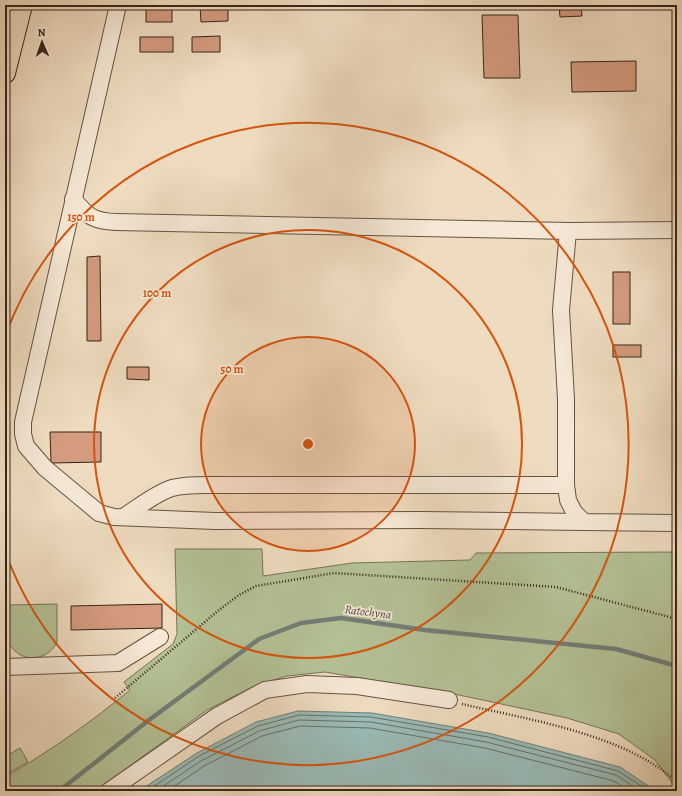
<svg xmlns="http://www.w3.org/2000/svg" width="682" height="796" font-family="Alegreya,serif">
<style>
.green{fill:#b4c296;stroke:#767457}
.water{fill:#9abab6;stroke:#727e77}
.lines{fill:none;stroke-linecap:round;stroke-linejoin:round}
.shore{stroke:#687067;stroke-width:1}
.stream{stroke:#727e77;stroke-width:4.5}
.building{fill:#d49b7e;stroke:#372518}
.minor-casing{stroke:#655342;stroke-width:18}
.major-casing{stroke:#372518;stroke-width:22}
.path{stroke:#372518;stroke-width:2.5;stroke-dasharray:1 2;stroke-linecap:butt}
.minor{stroke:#f5e8d6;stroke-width:16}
.major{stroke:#efdcc0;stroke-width:20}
.ring{fill:none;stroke:#d6540d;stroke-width:2}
.labels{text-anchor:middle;stroke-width:3.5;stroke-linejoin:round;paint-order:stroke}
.water-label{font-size:12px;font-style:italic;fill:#504a40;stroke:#f5e8d6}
.centre{fill:#d6540d;stroke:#f5e8d6;stroke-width:2}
.ring-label{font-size:12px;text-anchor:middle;font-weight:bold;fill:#d6540d;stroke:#f5e8d6;stroke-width:3.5;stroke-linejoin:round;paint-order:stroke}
</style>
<rect width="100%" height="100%" fill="#efdcc0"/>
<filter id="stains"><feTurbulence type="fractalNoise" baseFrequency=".005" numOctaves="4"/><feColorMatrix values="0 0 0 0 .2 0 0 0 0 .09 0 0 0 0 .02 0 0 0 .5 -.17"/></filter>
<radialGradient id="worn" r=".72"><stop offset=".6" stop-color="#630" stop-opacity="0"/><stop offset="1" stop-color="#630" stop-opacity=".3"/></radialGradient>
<!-- green -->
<g class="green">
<path d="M 175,549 L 262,549 L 263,576 L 352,563 L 470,560 L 476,553 L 677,552 L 677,789 L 655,760 L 619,734 L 567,718 L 459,695 L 325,672 L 287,676 L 254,686 L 207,710 L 95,791 L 5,791 L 5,777 C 49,752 91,722 130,690 L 124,682 L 173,644 L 177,634 Z"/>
<path d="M 57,604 L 57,643 C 55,646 52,650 49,652 C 35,663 14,658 8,640 C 6,631 8,615 7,605 Z"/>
<polygon points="20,748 28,762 5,775 5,757"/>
</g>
<!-- water -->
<polygon class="water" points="298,711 372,713 488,733 620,767 656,791 142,791 142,789 197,753 256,722"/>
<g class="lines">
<!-- shore -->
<g class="shore">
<polyline points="147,791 199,756 258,726 299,715 371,717 488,737 618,771 649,791"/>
<polyline points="156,791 201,761 259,731 299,720 371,722 486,742 616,775 640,791"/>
<polyline points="167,791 204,766 262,736 300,726 370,728 485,748 614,781 629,791"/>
</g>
<!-- stream -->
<polyline class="stream" points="59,791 149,720 259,639 301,623 341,618 425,630 616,649 677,666"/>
</g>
<!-- building -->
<g class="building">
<polygon points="200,5 228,5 228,21 201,22"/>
<polygon points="559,5 581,5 582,16 560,17"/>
<rect x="146" y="8" width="26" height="14"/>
<polygon points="482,15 518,15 520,78 484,78"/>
<polygon points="220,36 220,52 192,52 192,37"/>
<rect x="140" y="37" width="33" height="15"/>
<polygon points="636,61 636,91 572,92 571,62"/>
<polygon points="100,256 101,341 87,341 87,257"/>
<rect x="613" y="272" width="17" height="52"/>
<rect x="613" y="345" width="28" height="12"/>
<polygon points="127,367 149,367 149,380 127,379"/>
<polygon points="50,432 101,432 101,462 51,463"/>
<polygon points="162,604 162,628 71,630 71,606"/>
</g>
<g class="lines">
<defs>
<g id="minor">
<polyline points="118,5 23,422 23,434 26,446 45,468 99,513 114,517 215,521 421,520 584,522"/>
<path d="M 73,199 C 88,216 92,221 116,222 L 568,231 L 677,230"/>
<polyline points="568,231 561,310 566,399 566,485 568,500 574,512 584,522 677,523"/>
<path d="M 123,517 C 139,507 154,494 172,488 C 186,484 204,485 219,485 L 566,485"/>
<polyline points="5,667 118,663 160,637"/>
<polyline points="109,791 217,716 265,690 307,684 357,686 449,700"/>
</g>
<polyline id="major" points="5,73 22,5"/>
</defs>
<!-- minor casing -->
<use href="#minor" class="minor-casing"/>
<!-- major casing -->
<use href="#major" class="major-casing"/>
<!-- path -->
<g class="path">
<polyline points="115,698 219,610 239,595 256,586 334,573 556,587 677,619"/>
<path d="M 462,704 C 530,720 624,734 677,782"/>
</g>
<!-- minor -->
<use href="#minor" class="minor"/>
<!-- major -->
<use href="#major" class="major"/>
</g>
<!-- distance rings -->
<circle cx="308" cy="444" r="107" fill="#d6540d" fill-opacity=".12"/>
<g class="ring">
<circle cx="308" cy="444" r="107"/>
<circle cx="308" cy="444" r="214"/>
<path d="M5 337A321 321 0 1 1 5 551"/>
</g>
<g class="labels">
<!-- water labels -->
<g class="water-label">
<text transform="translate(368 612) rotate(7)" y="4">Ratochyna</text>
</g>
</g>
<circle cx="308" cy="444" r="6" class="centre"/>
<g class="ring-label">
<text x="81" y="221">150 m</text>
<text x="157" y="297">100 m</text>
<text x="232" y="373">50 m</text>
</g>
<!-- margin -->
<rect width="682" height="796" fill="none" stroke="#efdcc0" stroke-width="20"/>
<rect x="6" y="6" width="670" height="784" fill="none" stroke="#372518" stroke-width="2"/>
<rect x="10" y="10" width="662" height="776" fill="none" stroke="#372518"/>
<!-- north arrow -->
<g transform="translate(42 42) rotate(358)" stroke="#f5e8d6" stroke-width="3" paint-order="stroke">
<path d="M0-3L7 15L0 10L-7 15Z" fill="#372518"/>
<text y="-6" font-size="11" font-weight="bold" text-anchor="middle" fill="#372518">N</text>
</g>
<rect width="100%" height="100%" filter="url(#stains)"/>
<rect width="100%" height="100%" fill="url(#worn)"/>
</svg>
